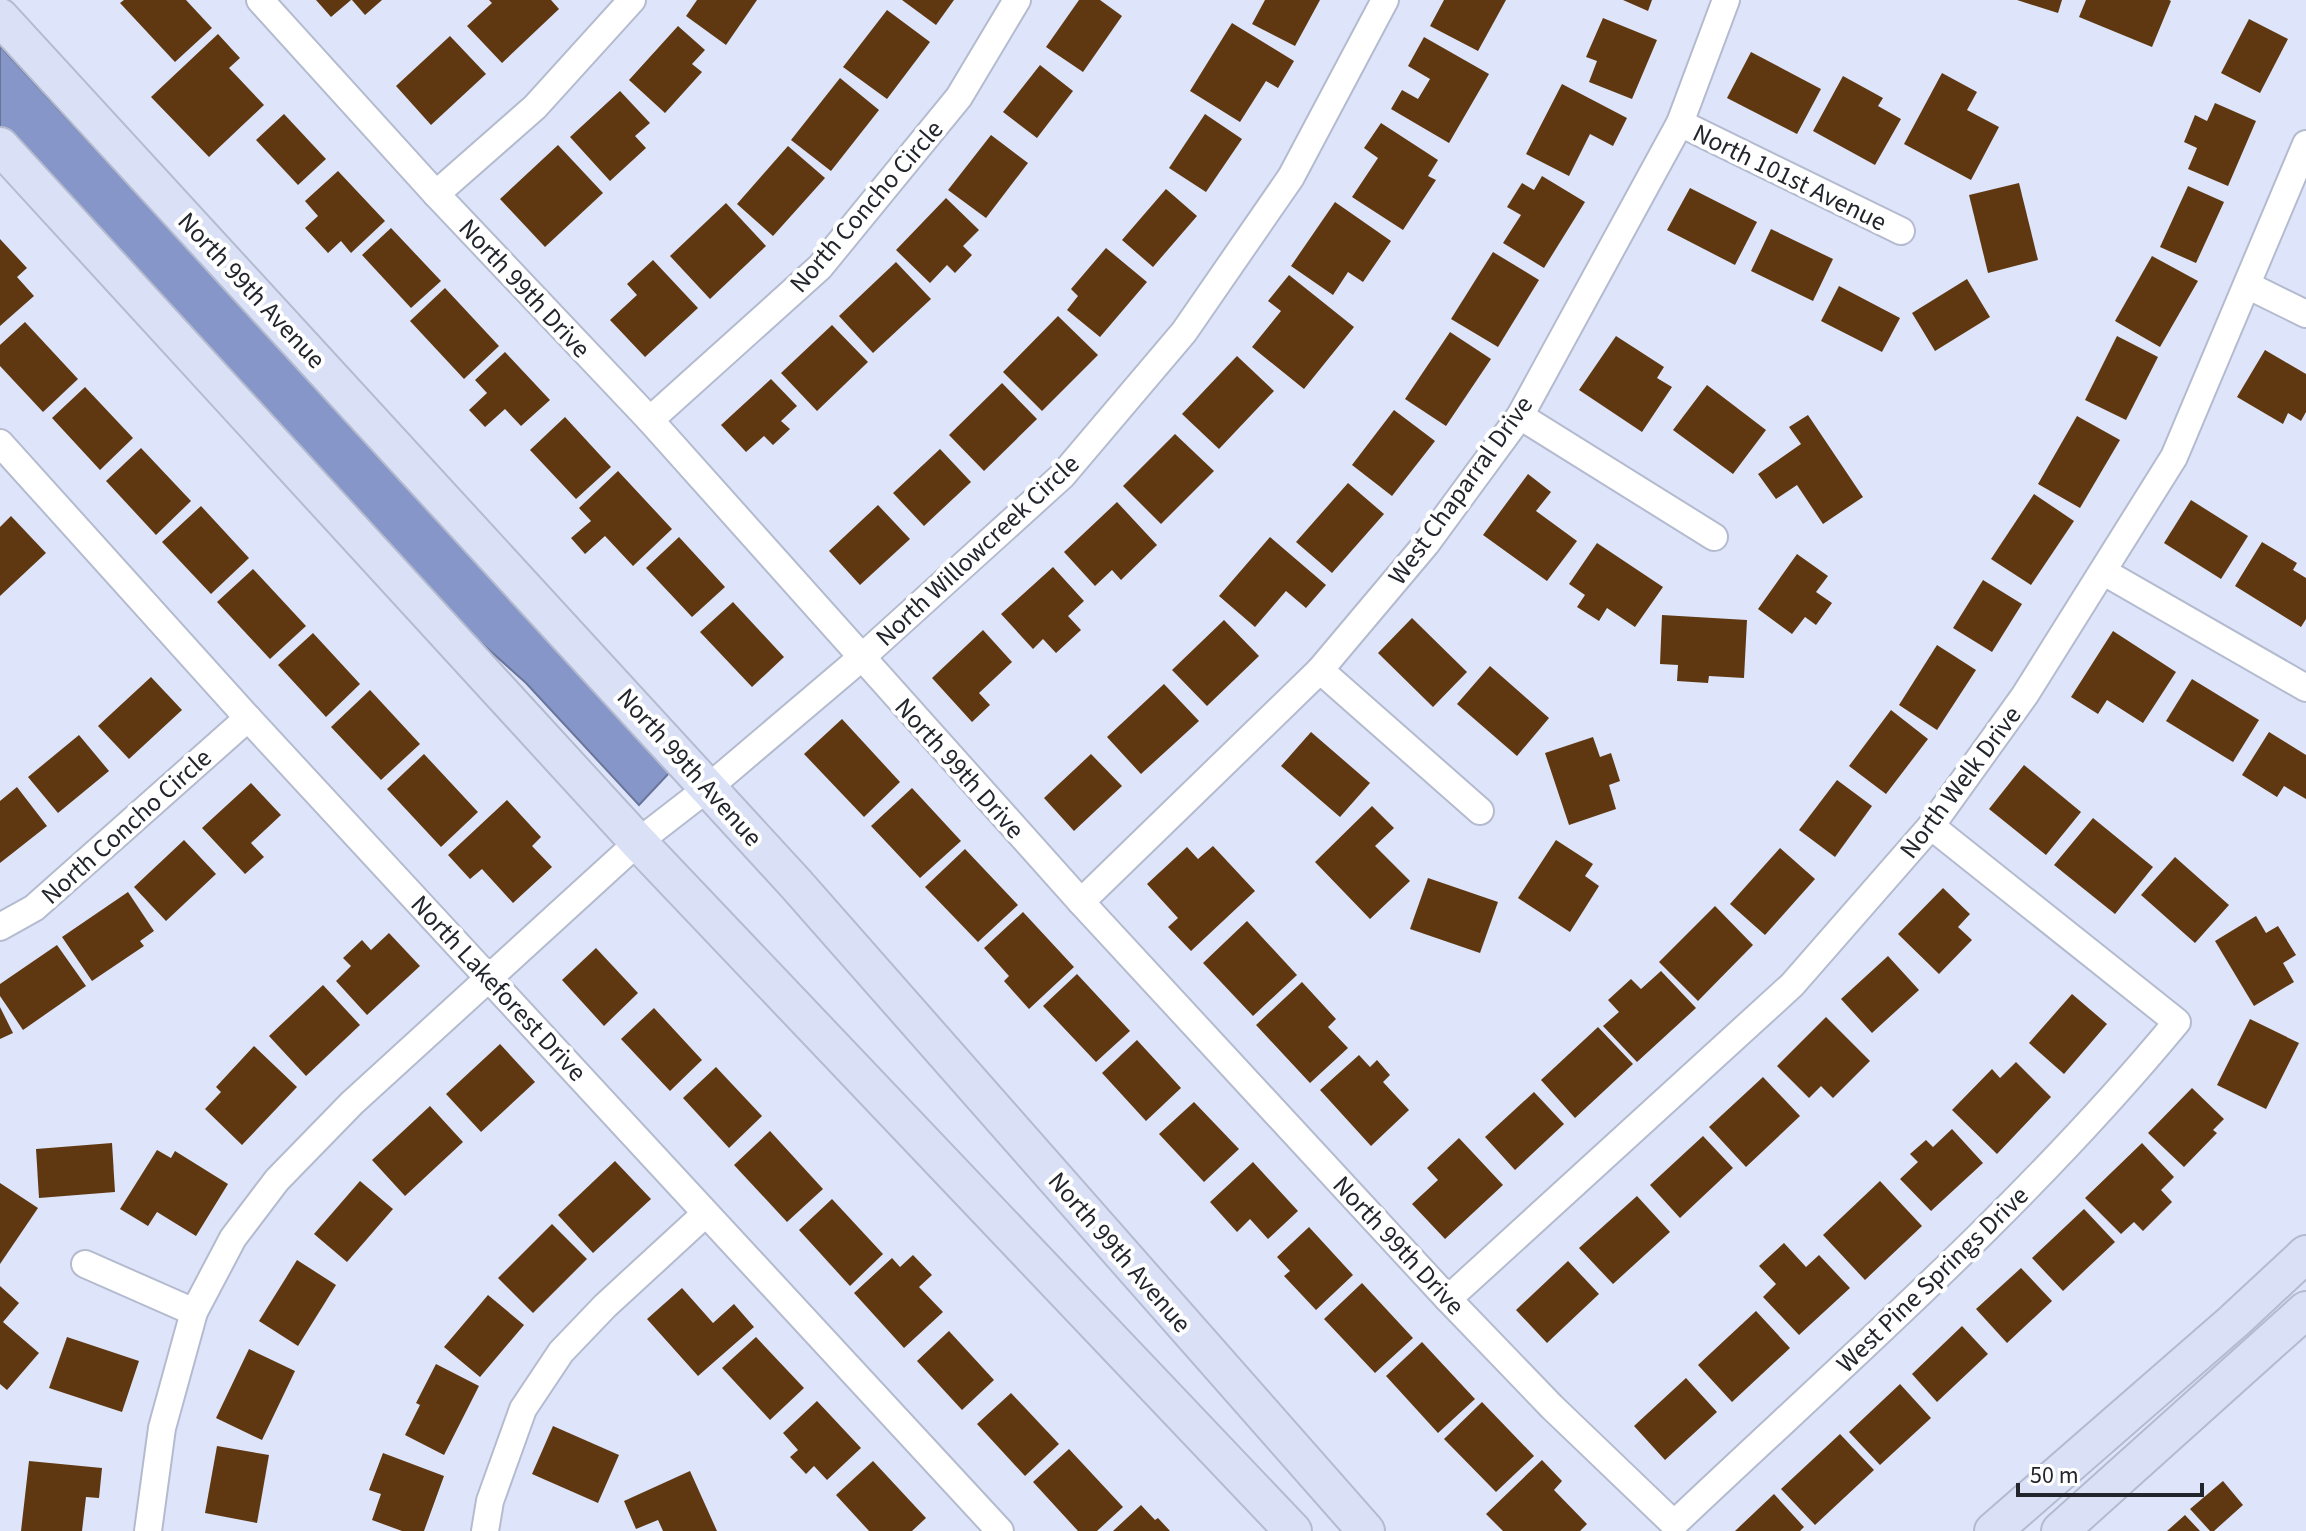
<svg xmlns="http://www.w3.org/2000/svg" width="2306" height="1531" font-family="'Source Sans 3',sans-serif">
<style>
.water{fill:#8796c8;stroke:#69749a;stroke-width:2}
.building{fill:#5f3811}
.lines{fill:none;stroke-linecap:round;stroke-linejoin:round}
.street-casing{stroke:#b4bbcf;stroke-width:30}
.secondary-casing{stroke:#b4bbcf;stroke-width:40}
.street{stroke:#fff;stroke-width:26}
.secondary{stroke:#dae1f7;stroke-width:36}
.labels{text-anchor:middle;stroke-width:8;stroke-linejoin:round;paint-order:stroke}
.street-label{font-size:26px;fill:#23252d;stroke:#fff}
</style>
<rect width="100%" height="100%" fill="#dee5fa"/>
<!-- water -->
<polygon class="water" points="0,46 671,771 639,805 526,683 449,614 0,127"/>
<!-- building -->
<g class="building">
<polygon points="124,0 186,0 212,28 175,62 120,3"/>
<polygon points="316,0 351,0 331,17"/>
<polygon points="352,0 382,0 365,15"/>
<polygon points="489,0 551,0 559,9 502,63 467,26 492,3"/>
<polygon points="697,0 757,0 726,45 686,16"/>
<polygon points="902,0 954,0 936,25"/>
<polygon points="1079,0 1100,0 1122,16 1083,72 1046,47"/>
<polygon points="1265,0 1320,0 1295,46 1252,24"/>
<polygon points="1444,0 1506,0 1478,51 1430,26"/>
<polygon points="1623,0 1652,0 1648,11"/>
<polygon points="2017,0 2062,0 2058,13"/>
<polygon points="2086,0 2169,0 2171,1 2152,47 2079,17"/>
<polygon points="887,10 930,42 887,99 843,67"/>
<polygon points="1603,18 1657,40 1632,99 1589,82 1597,61 1586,57"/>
<polygon points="2249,19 2288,39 2260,93 2221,73"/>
<polygon points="1232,23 1294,61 1278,88 1266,81 1240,122 1190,91"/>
<polygon points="678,26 705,50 692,64 702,72 665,113 629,80"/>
<polygon points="218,34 240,58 229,68 264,105 209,157 151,97"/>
<polygon points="450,36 486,74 431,125 396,86"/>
<polygon points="1424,37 1489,74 1449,143 1391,109 1402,90 1418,99 1430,79 1408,66"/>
<polygon points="1751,52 1821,89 1797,134 1727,98"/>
<polygon points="1040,65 1073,91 1037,138 1003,112"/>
<polygon points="1942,73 1977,92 1967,110 1999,127 1971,180 1904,144"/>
<polygon points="1843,76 1883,98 1878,106 1901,119 1875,165 1813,131"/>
<polygon points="840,78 879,110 831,171 791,140"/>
<polygon points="1562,84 1627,118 1613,146 1590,134 1569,176 1526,154"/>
<polygon points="620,91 650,123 635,136 646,148 610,181 570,137"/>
<polygon points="2215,103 2256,121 2228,186 2188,169 2197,148 2184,142 2195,115 2207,121"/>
<polygon points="284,114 326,159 298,185 256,140"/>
<polygon points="1205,114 1242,139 1206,192 1169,168"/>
<polygon points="1381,123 1438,160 1428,176 1436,180 1403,230 1352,197 1378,158 1364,148"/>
<polygon points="991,135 1028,163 986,218 948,190"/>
<polygon points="558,145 603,193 545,247 500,199"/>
<polygon points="788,146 825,178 773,236 737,204"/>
<polygon points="338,171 385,221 351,253 341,241 328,253 305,228 318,216 305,201"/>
<polygon points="1542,176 1585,202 1544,268 1503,243 1521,215 1507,207 1522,183 1534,190"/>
<polygon points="2019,183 2038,260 1988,273 1969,195"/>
<polygon points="2188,186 2224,202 2196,263 2160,247"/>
<polygon points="1690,188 1757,222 1735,265 1667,230"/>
<polygon points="1166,189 1197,216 1153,267 1122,240"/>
<polygon points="946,198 979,230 963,246 972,255 955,273 947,265 930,283 896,250"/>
<polygon points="1335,202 1391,241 1363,282 1348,272 1333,295 1291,266"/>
<polygon points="726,203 766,246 710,299 670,256"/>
<polygon points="391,228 441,281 411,308 362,255"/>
<polygon points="1771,229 1833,259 1813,301 1751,271"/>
<polygon points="0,239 27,268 17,277 34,296 0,326"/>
<polygon points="1106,248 1147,282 1100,337 1067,310 1078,296 1071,289"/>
<polygon points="1493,252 1539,280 1498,347 1451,319"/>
<polygon points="2152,256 2198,281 2160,347 2115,321"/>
<polygon points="653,260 698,308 645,357 610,320 637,295 627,284"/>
<polygon points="896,262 931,299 873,353 839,316"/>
<polygon points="1289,275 1354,327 1304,389 1252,347 1281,311 1268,301"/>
<polygon points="1967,279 1990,317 1935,351 1912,313"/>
<polygon points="1839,286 1900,318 1882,352 1821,321"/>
<polygon points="445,288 499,346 464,379 410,321"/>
<polygon points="1058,316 1098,355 1042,411 1003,372"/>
<polygon points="25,322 78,379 43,412 0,366 0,345"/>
<polygon points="832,325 868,362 817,411 781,373"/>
<polygon points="1450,332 1491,359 1446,426 1405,399"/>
<polygon points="1616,336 1664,367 1657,378 1672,387 1642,432 1579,390"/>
<polygon points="2117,336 2158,357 2126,420 2085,400"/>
<polygon points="2265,350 2306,374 2306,412 2301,421 2288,413 2283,424 2237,397"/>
<polygon points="505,352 550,400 521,426 505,409 485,427 469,410 487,393 475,380"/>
<polygon points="1237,356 1274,391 1219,449 1182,414"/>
<polygon points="771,379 797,406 781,421 790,429 773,445 764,436 746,452 721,425"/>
<polygon points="1002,383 1037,419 984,471 949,435"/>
<polygon points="1707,385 1766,430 1733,474 1673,430"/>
<polygon points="85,387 133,438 100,470 52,418"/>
<polygon points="1394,410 1435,441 1392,496 1352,465"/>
<polygon points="1808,415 1863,497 1823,524 1797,485 1776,499 1758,474 1801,444 1789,427"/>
<polygon points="2077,416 2120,440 2080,508 2038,484"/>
<polygon points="565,417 611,467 576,499 530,450"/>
<polygon points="1175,434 1214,471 1161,524 1123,486"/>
<polygon points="141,448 191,501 156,535 106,481"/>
<polygon points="940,449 971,482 924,526 893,493"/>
<polygon points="618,471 672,529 633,566 605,536 585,554 571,538 591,521 579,508"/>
<polygon points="1528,474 1551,492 1536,511 1577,541 1547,581 1483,535"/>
<polygon points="1348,483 1384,514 1332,573 1296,542"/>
<polygon points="2034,494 2074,521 2031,585 1991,559"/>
<polygon points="2191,500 2248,536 2221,579 2164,543"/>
<polygon points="1117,502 1157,545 1121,580 1112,570 1095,586 1064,552"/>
<polygon points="878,505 910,539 860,585 829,551"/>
<polygon points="201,506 249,558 211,594 162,542"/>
<polygon points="11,516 46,553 0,596 0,527"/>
<polygon points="679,537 725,587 692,617 646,568"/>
<polygon points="1270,537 1326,585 1306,608 1286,591 1255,627 1219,596"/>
<polygon points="2262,542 2297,563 2293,570 2306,578 2306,619 2301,627 2235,586"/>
<polygon points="1597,543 1663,587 1635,627 1607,608 1599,621 1577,607 1585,595 1569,584"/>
<polygon points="1797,554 1828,576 1816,592 1832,603 1816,625 1805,617 1792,634 1758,609"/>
<polygon points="1053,567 1084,601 1068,616 1081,630 1056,653 1043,639 1033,649 1001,614"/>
<polygon points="253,569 306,626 270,659 217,602"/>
<polygon points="1983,580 2022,604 1992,652 1953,628"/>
<polygon points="733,602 784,657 752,687 700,632"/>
<polygon points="1662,615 1747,620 1744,678 1709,676 1708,683 1677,681 1678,665 1660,664"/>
<polygon points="1412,618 1467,672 1433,707 1378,653"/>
<polygon points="1224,620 1259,656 1207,706 1172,670"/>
<polygon points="983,630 1012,662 979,693 990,705 972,722 932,678"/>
<polygon points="2113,631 2176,672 2143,723 2107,700 2098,714 2071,697"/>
<polygon points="313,633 360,684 326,717 278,665"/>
<polygon points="1937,645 1976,670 1937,730 1899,705"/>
<polygon points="1490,666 1549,718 1517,756 1457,704"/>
<polygon points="151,677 182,710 129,759 98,726"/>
<polygon points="2192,679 2259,720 2233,762 2166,721"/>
<polygon points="1164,684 1199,721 1141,774 1107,737"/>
<polygon points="370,690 420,744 381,780 331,727"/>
<polygon points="1891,710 1928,739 1886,794 1849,766"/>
<polygon points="842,719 900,782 864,817 804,754"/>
<polygon points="1311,732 1370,783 1340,817 1281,766"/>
<polygon points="2269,732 2306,755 2306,799 2284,786 2277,797 2242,775"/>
<polygon points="79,735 109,771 58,813 28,777"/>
<polygon points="1593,737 1600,757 1611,753 1620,781 1609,785 1616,809 1569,825 1545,753"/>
<polygon points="424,754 478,812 441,847 387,789"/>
<polygon points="1091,754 1122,786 1074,831 1044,798"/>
<polygon points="2024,765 2081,812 2046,855 1989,809"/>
<polygon points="1837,780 1872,806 1835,857 1799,830"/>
<polygon points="251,783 281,815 251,843 264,857 245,874 202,828"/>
<polygon points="17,787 47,826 0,863 0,801"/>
<polygon points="912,788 961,841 920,878 871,826"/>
<polygon points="507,800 541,837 532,846 552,867 513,903 482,869 470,879 448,855"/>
<polygon points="1372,806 1394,828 1375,846 1410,881 1370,919 1315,862"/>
<polygon points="2093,818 2153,867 2115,914 2054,865"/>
<polygon points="184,840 216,874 166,921 134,887"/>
<polygon points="1556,840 1593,864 1585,876 1599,886 1570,932 1518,898"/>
<polygon points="1213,846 1255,891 1191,951 1168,927 1178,918 1147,884 1187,847 1198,859"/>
<polygon points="1780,848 1815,879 1765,935 1730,904"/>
<polygon points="965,849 1018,905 978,942 925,887"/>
<polygon points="2175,857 2229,905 2195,943 2141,895"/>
<polygon points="1428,878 1498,902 1480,953 1410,929"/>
<polygon points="1943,888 1970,914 1958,927 1972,940 1939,974 1898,934"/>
<polygon points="128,892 154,931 140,941 144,946 92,981 62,937"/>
<polygon points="1715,906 1753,945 1698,1001 1659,962"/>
<polygon points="1023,912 1074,967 1029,1009 1004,981 1009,976 984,948"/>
<polygon points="2256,916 2266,933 2278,926 2296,955 2283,963 2294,982 2254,1006 2215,941"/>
<polygon points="1247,921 1297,975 1253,1016 1203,963"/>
<polygon points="389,933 420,966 367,1015 336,981 351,966 343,958 362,940 371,950"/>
<polygon points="57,945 86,986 23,1030 0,996 0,984"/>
<polygon points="596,948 638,993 604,1026 562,980"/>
<polygon points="1888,956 1919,990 1872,1033 1841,999"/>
<polygon points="1661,971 1696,1008 1637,1062 1603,1026 1619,1012 1608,1000 1631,979 1641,989"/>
<polygon points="1077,974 1130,1031 1096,1062 1043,1006"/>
<polygon points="1302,982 1336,1019 1328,1027 1348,1048 1310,1083 1256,1025"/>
<polygon points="323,985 360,1025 306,1076 269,1036"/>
<polygon points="2072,994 2107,1024 2064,1074 2029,1043"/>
<polygon points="0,1007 13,1033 0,1039"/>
<polygon points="654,1008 702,1060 670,1091 621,1039"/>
<polygon points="1826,1017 1870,1061 1833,1098 1821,1086 1809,1098 1777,1066"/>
<polygon points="2250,1019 2299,1043 2266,1109 2217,1085"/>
<polygon points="1598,1027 1633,1064 1575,1118 1541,1080"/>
<polygon points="1137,1040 1181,1088 1146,1121 1102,1073"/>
<polygon points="500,1044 535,1082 481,1132 446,1094"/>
<polygon points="254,1046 297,1087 242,1145 205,1109 221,1092 216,1087"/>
<polygon points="1359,1055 1370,1067 1377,1060 1390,1075 1383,1082 1409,1110 1371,1146 1320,1090"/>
<polygon points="2016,1062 2051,1097 1997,1154 1952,1110 1992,1069 2000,1078"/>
<polygon points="716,1067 762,1116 729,1148 683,1098"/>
<polygon points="1763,1077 1800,1116 1746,1167 1709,1127"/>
<polygon points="2192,1088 2224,1119 2213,1130 2217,1133 2184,1167 2148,1133"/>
<polygon points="1534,1092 1564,1124 1515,1170 1485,1137"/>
<polygon points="1194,1102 1239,1149 1204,1182 1159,1134"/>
<polygon points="430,1106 463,1142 405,1196 372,1160"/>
<polygon points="1952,1129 1983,1163 1931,1211 1900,1179 1918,1162 1910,1154 1926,1140 1933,1147"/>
<polygon points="770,1131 823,1189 787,1222 734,1165"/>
<polygon points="1703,1136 1733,1168 1680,1218 1650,1185"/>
<polygon points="1459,1138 1503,1185 1445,1239 1412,1204 1438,1180 1427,1168"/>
<polygon points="112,1143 115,1192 39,1198 36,1149"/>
<polygon points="2142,1143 2174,1177 2161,1190 2172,1202 2143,1231 2134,1222 2121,1234 2085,1198"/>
<polygon points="157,1150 171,1158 175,1151 228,1184 196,1236 157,1212 148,1226 120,1209"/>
<polygon points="615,1161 651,1199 593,1253 558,1215"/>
<polygon points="1253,1162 1298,1211 1268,1239 1250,1219 1237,1232 1210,1202"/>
<polygon points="360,1181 393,1209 347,1262 314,1234"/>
<polygon points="1880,1181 1922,1226 1865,1280 1823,1235"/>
<polygon points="0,1183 38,1208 0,1264"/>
<polygon points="1637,1196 1670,1232 1613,1284 1579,1248"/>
<polygon points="832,1199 883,1254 850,1286 799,1230"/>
<polygon points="2084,1209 2115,1242 2063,1291 2032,1258"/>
<polygon points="552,1224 587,1259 533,1313 498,1278"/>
<polygon points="1309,1227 1353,1275 1316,1310 1284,1276 1290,1271 1277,1257"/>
<polygon points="1784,1243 1806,1267 1819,1255 1850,1288 1799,1335 1763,1297 1776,1284 1759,1266"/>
<polygon points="913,1255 932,1275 919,1287 943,1312 904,1348 854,1293 892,1258 900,1267"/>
<polygon points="297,1260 336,1285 298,1346 259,1321"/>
<polygon points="1568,1261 1599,1294 1547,1343 1516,1310"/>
<polygon points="2021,1268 2052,1301 2007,1343 1976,1309"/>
<polygon points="1362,1283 1413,1338 1375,1373 1324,1319"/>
<polygon points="0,1286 19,1303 3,1322 39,1353 7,1390 0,1384"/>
<polygon points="682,1288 713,1323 734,1304 754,1327 698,1376 647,1319"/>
<polygon points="488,1295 524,1325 480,1377 444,1347"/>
<polygon points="1756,1311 1790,1348 1732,1402 1698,1365"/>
<polygon points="1962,1326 1988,1354 1937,1402 1912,1374"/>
<polygon points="949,1331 994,1380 962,1410 917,1361"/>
<polygon points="67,1337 139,1361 122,1412 49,1388"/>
<polygon points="756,1337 804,1388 770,1420 722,1368"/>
<polygon points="1422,1342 1475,1399 1438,1433 1386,1376"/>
<polygon points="249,1349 295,1371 262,1440 216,1418"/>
<polygon points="436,1364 479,1386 444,1455 405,1435 420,1405 416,1403"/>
<polygon points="1686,1378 1717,1412 1665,1460 1634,1426"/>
<polygon points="1900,1384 1931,1418 1880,1465 1849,1432"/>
<polygon points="1011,1393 1059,1444 1025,1476 977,1424"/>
<polygon points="817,1401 861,1448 827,1480 814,1466 806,1474 790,1457 798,1450 783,1433"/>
<polygon points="1482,1402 1534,1456 1496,1492 1444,1439"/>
<polygon points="553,1426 619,1455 598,1503 532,1474"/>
<polygon points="1840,1434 1874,1470 1815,1525 1781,1489"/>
<polygon points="217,1446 269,1455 257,1523 205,1513"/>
<polygon points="1069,1449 1123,1507 1097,1531 1078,1531 1033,1482"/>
<polygon points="383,1453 444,1476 424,1531 402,1531 372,1520 381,1494 369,1490"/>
<polygon points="1542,1460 1562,1481 1554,1490 1587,1524 1580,1531 1503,1531 1486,1514"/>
<polygon points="29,1461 102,1468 99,1498 86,1497 82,1531 21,1531"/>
<polygon points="873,1461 926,1518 912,1531 869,1531 836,1495"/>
<polygon points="690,1471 717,1531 663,1531 658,1520 636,1529 624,1501"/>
<polygon points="2223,1481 2243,1505 2214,1531 2210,1531 2190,1509"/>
<polygon points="1774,1494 1804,1527 1800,1531 1735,1531"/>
<polygon points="1141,1505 1155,1520 1158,1518 1170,1531 1113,1531"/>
<polygon points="2185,1515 2200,1531 2167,1531"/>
</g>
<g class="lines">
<defs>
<g id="street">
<path d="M 260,0 L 436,194 L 650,420 L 1081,902 L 1448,1299 L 1552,1407 L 1674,1524 C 1846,1361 2026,1205 2177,1022 L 1931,826"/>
<polyline points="1680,123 1901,231"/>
<polyline points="436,194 535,107 632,0"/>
<polyline points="2247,285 2306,314"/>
<polyline points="1520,416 1714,537"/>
<polyline points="650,420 820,267 959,97 1017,0"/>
<polyline points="0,443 248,718 1000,1531"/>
<polyline points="2104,572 2306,688"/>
<polyline points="1320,670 1480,811"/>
<polyline points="1081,902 1320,670 1426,544 1520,416 1680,123 1726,0"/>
<polyline points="0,927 34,908 248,718"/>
<polyline points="85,1264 194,1312"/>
<polyline points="1448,1299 1792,985 1931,826 2025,695 2174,457 2306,144"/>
<polyline points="148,1531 162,1428 194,1312 233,1238 277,1180 352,1103 638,842 709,787 861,658 1062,476 1184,332 1291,177 1385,0"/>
<polyline points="485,1531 490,1501 523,1409 561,1352 605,1306 705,1214"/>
</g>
<g id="secondary">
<polyline points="0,17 796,884 1366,1531"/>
<polyline points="0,146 638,842 1293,1531"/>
<polyline points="1993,1531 2234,1321 2306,1254"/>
<polyline points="2060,1531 2306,1310"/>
</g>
</defs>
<!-- street casing -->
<use href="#street" class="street-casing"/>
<!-- secondary casing -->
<use href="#secondary" class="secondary-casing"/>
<!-- street -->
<use href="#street" class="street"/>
<!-- secondary -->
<use href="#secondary" class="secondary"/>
</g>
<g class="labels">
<!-- street labels -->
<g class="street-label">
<text transform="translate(1790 177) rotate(26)" y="9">North 101st Avenue</text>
<text transform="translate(866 206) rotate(-49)" y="9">North Concho Circle</text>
<text transform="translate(525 288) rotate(47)" y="9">North 99th Drive</text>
<text transform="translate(252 290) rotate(47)" y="9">North 99th Avenue</text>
<text transform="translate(1460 490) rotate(-54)" y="9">West Chaparral Drive</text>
<text transform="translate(977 550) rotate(-43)" y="9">North Willowcreek Circle</text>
<text transform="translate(690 767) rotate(48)" y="9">North 99th Avenue</text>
<text transform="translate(960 768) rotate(48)" y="9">North 99th Drive</text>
<text transform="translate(1960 782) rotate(-53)" y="9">North Welk Drive</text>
<text transform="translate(126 826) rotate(-42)" y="9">North Concho Circle</text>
<text transform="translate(499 988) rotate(47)" y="9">North Lakeforest Drive</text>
<text transform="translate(1399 1245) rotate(47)" y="9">North 99th Drive</text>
<text transform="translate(1120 1252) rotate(49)" y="9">North 99th Avenue</text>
<text transform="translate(1932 1279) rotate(-44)" y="9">West Pine Springs Drive</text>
</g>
</g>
<!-- scale -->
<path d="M2018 1483v12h184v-12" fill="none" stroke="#23252d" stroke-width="4"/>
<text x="2030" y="1483" font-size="24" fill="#23252d" stroke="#ffffff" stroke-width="6" paint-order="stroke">50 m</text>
</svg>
